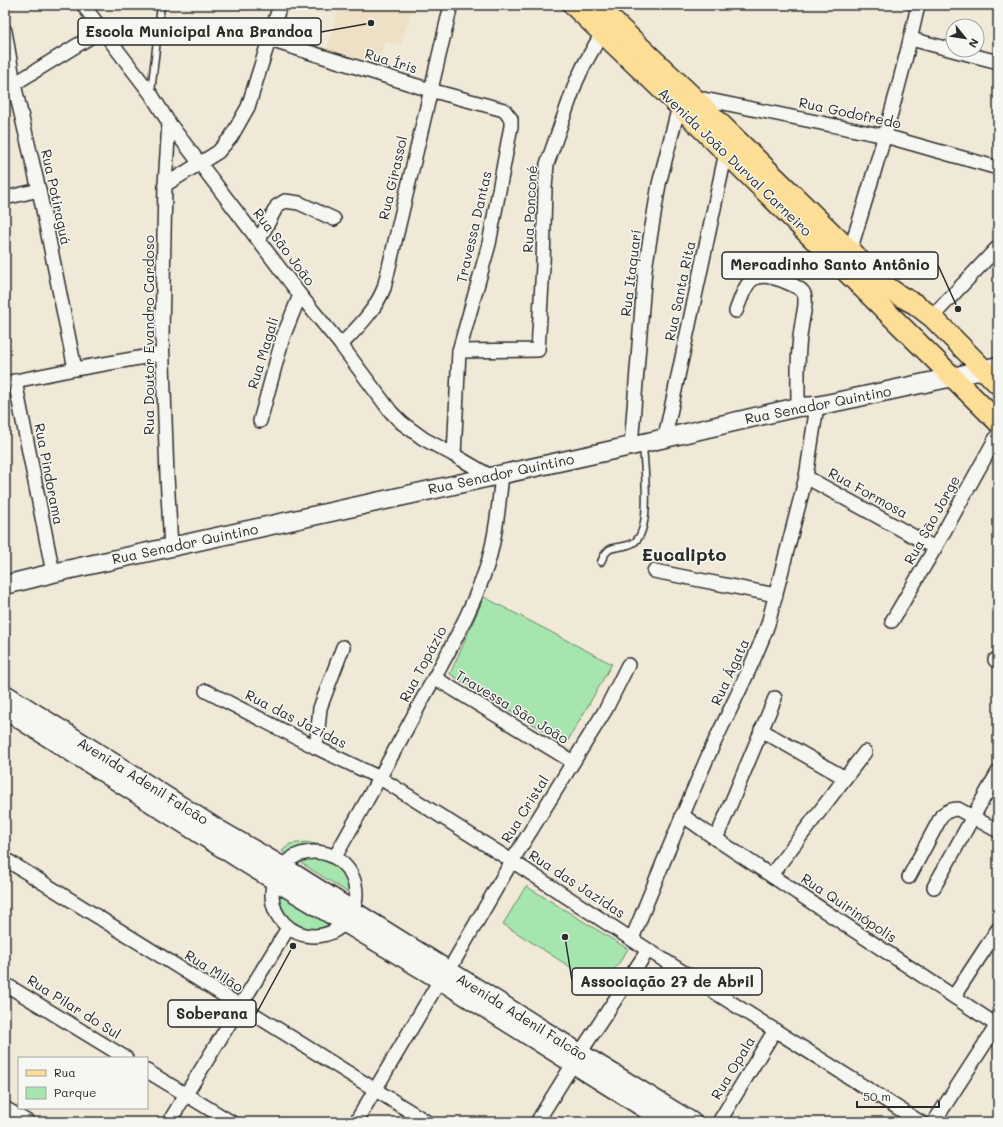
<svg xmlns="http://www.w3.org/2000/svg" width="1003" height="1127" font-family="Mali,sans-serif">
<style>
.built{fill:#ede0c5}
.park{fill:#a6e5ae;stroke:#68886c}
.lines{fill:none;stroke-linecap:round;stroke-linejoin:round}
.lane-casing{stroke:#2b2b2b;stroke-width:9}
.street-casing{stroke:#2b2b2b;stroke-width:16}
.secondary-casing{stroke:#2b2b2b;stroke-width:21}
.primary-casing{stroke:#2b2b2b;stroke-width:23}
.lane{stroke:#f6f6f2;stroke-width:6}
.street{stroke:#f6f6f2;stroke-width:13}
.secondary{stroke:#f6f6f2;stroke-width:18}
.primary{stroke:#fcde96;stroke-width:20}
.labels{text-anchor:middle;stroke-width:3;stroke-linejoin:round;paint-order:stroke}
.street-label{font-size:14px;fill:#2b2b2b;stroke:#f6f6f2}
.district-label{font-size:18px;font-weight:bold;fill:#2b2b2b;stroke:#f6f6f2}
.leader{fill:none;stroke:#2b2b2b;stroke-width:1.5}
.callout-dot{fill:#2b2b2b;stroke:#f6f6f2;stroke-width:1.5}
.callout{fill:#f6f6f2;stroke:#2b2b2b;stroke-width:1.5}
.callout-label{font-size:15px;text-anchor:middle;font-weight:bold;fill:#2b2b2b}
</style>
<rect width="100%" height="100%" fill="#f1e9d8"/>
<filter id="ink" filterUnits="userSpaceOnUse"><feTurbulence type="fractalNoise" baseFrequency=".025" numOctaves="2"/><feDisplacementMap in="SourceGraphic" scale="8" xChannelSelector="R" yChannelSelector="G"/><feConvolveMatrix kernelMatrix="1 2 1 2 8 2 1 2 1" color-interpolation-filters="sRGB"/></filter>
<g filter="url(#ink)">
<!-- built -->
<polygon class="built" points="340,5 413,5 401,45 385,41 378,66 326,51"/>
<!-- park -->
<g class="park">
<polygon points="484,597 612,664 566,744 450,674"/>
<polygon points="305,842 321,845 335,850 346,869 350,880 352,895 282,851 290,844"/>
<path d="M 265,879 L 338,924 C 329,927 317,933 307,930 C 292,926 274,910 269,895 C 267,890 266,884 265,879 Z"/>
<polygon points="526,886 628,949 603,988 503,924"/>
</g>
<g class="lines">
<defs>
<g id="lane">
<polyline points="151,92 161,5"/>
<path d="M 601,562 C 609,541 618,551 633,543 C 653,533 644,465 643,445"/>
</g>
<g id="street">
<polyline points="83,5 151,94 169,123 300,295 341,345 391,412 402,423 424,439 454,455 490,476"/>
<polyline points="5,31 14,84 39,190 75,369"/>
<polyline points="911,39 998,62"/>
<polyline points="270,40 430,90 504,110 511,119 511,126 489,244 459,351 454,455"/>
<polyline points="14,84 102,30"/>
<polyline points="694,97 885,136 998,168"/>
<polyline points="169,123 165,185 162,335 167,476 171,547"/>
<polyline points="165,185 218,152 231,137 248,107 280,5"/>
<polyline points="5,198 39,190"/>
<polyline points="259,240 277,206 285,201 299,203 334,219"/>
<path d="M 850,251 C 875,170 900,88 918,5"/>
<path d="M 736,311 C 746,285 749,268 781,280 C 788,283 798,286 803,292 C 808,300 803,314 802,323 C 797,351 798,379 798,407"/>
<polyline points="932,317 998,247"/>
<path d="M 341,345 C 358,327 375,311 384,288 L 451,5"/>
<polyline points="459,351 538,350 543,265 545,188 547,164 576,82 584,65 602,33"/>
<polyline points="15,381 53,573"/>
<polyline points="5,383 75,369 162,354"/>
<polyline points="260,421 283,337 300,295"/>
<polyline points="665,437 726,152"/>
<polyline points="631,446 645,269 659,184 679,106"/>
<polyline points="806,477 935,548"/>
<polyline points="654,571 776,595"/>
<polyline points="892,621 935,548 998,434"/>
<polyline points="995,660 998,661"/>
<polyline points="435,678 573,762"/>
<polyline points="206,691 315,747 380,778 512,861 648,950 920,1122"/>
<polyline points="761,730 845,778"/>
<polyline points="315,747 317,739 320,708 343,647"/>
<polyline points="682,815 716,839 998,1026"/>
<polyline points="716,839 775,698"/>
<circle cx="314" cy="894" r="42"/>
<path d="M 335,857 C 364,805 394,753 422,700 C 446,657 471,613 487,566 C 496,536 499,505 502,473"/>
<polyline points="5,859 427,1122"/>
<polyline points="771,875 865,752"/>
<path d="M 909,877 L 942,815 C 947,811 951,809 958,809 L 998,831"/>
<polyline points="934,887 998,772"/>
<path d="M 632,939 C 657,877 682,815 709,754 C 729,710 752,669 768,624 L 806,477 L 817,406"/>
<polyline points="449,970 512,861 606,709 628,665"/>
<polyline points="5,984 126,1058"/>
<polyline points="954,996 998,929"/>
<polyline points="580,1053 648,950"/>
<polyline points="147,1071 231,1122"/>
<polyline points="5,1108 28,1122"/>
<polyline points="169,1122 288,928"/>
<polyline points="356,1122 440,980"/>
<polyline points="537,1122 573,1064"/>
<polyline points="719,1122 775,1030"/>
<polyline points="934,1122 997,1025"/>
</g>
<g id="secondary">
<polyline points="5,585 53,573 631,446 798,407 817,406 953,377 998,366"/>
<polyline points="5,694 218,829 282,866 580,1053 692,1122"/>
<polyline points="5,710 247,864 440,980 666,1122"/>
</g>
<g id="primary">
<polyline points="573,5 679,106 998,422"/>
<polyline points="596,5 693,97 887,287 900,296 915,304 932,317 998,384"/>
</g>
</defs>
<!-- lane casing -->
<use href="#lane" class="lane-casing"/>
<!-- street casing -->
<use href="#street" class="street-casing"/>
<!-- secondary casing -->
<use href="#secondary" class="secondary-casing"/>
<!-- primary casing -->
<use href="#primary" class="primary-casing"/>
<!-- lane -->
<use href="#lane" class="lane"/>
<!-- street -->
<use href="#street" class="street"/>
<!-- secondary -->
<use href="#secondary" class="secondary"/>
<!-- primary -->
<use href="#primary" class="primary"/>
</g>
</g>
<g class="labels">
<!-- street labels -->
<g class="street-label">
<text transform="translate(391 61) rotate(17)" y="5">Rua Íris</text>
<text transform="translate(850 113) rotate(12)" y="5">Rua Godofredo</text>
<text transform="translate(735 162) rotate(44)" y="5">Avenida João Durval Carneiro</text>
<text transform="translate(393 178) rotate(-77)" y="5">Rua Girassol</text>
<text transform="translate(56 197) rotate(78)" y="5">Rua Potiraguá</text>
<text transform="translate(530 209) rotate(-87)" y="5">Rua Ponconé</text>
<text transform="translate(474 227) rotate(-77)" y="5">Travessa Dantas</text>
<text transform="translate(284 247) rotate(53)" y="5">Rua São João</text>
<text transform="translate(631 273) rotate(-83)" y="5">Rua Itaquarí</text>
<text transform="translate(680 291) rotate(-78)" y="5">Rua Santa Rita</text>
<text transform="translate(149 335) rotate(-90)" y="5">Rua Doutor Evandro Cardoso</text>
<text transform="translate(263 353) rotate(-73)" y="5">Rua Magali</text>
<text transform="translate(818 405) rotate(-11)" y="5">Rua Senador Quintino</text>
<text transform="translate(49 474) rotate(79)" y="5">Rua Pindorama</text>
<text transform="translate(501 474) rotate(-12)" y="5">Rua Senador Quintino</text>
<text transform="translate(868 493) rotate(29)" y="5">Rua Formosa</text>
<text transform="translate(932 520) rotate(-61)" y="5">Rua São Jorge</text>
<text transform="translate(185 544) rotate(-12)" y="5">Rua Senador Quintino</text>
<text transform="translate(423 664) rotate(-62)" y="5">Rua Topázio</text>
<text transform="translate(730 672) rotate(-65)" y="5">Rua Ágata</text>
<text transform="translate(512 707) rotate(31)" y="5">Travessa São João</text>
<text transform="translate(296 719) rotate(27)" y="5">Rua das Jazidas</text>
<text transform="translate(143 781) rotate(32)" y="5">Avenida Adenil Falcão</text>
<text transform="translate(525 809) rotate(-58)" y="5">Rua Cristal</text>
<text transform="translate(577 884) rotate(33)" y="5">Rua das Jazidas</text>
<text transform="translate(849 908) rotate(34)" y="5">Rua Quirinópolis</text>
<text transform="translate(214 971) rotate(32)" y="5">Rua Milão</text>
<text transform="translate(74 1007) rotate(32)" y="5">Rua Pilar do Sul</text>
<text transform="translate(522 1017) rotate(32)" y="5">Avenida Adenil Falcão</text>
<text transform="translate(733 1068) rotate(-59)" y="5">Rua Opala</text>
</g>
<!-- district labels -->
<g class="district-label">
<text x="684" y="561">Eucalipto</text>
</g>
</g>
<!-- callouts -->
<path class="leader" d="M371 23L321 32M958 309L938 265M565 937L572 981M293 946L256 1014"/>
<g class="callout-dot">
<circle cx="371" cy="23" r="4"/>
<circle cx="958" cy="309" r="4"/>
<circle cx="565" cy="937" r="4"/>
<circle cx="293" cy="946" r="4"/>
</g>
<g class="callout">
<rect x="78" y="18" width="243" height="27" rx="4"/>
<rect x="722" y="252" width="216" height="27" rx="4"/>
<rect x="572" y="968" width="190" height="27" rx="4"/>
<rect x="168" y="1000" width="88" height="27" rx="4"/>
</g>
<g class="callout-label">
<text x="199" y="37">Escola Municipal Ana Brandoa</text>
<text x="830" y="270">Mercadinho Santo Antônio</text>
<text x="667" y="987">Associação 27 de Abril</text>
<text x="212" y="1019">Soberana</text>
</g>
<!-- margin -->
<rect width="1003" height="1127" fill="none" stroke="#f6f6f2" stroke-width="20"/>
<rect x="10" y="10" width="983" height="1107" fill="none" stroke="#2b2b2b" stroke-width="1.5" filter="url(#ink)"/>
<!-- legend -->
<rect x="18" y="1057" width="130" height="52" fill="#f6f6f2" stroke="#a5a5a2"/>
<rect x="26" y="1070" width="20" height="6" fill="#fcde96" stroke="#a5a5a2"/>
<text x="54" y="1077" font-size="12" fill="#2b2b2b">Rua</text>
<rect x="26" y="1087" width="20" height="12" fill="#a6e5ae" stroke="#a5a5a2"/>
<text x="54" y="1097" font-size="12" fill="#2b2b2b">Parque</text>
<!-- north arrow -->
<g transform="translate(965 38) rotate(120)"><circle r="19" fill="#f6f6f2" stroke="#a5a5a2"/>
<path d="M0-3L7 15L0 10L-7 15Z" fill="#2b2b2b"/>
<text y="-6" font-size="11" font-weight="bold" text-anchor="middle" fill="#2b2b2b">N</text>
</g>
<!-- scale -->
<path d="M857 1101v6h82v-6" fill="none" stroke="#2b2b2b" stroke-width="2"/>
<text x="863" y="1101" font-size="12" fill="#2b2b2b" stroke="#f6f6f2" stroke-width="3" paint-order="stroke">50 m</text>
</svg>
